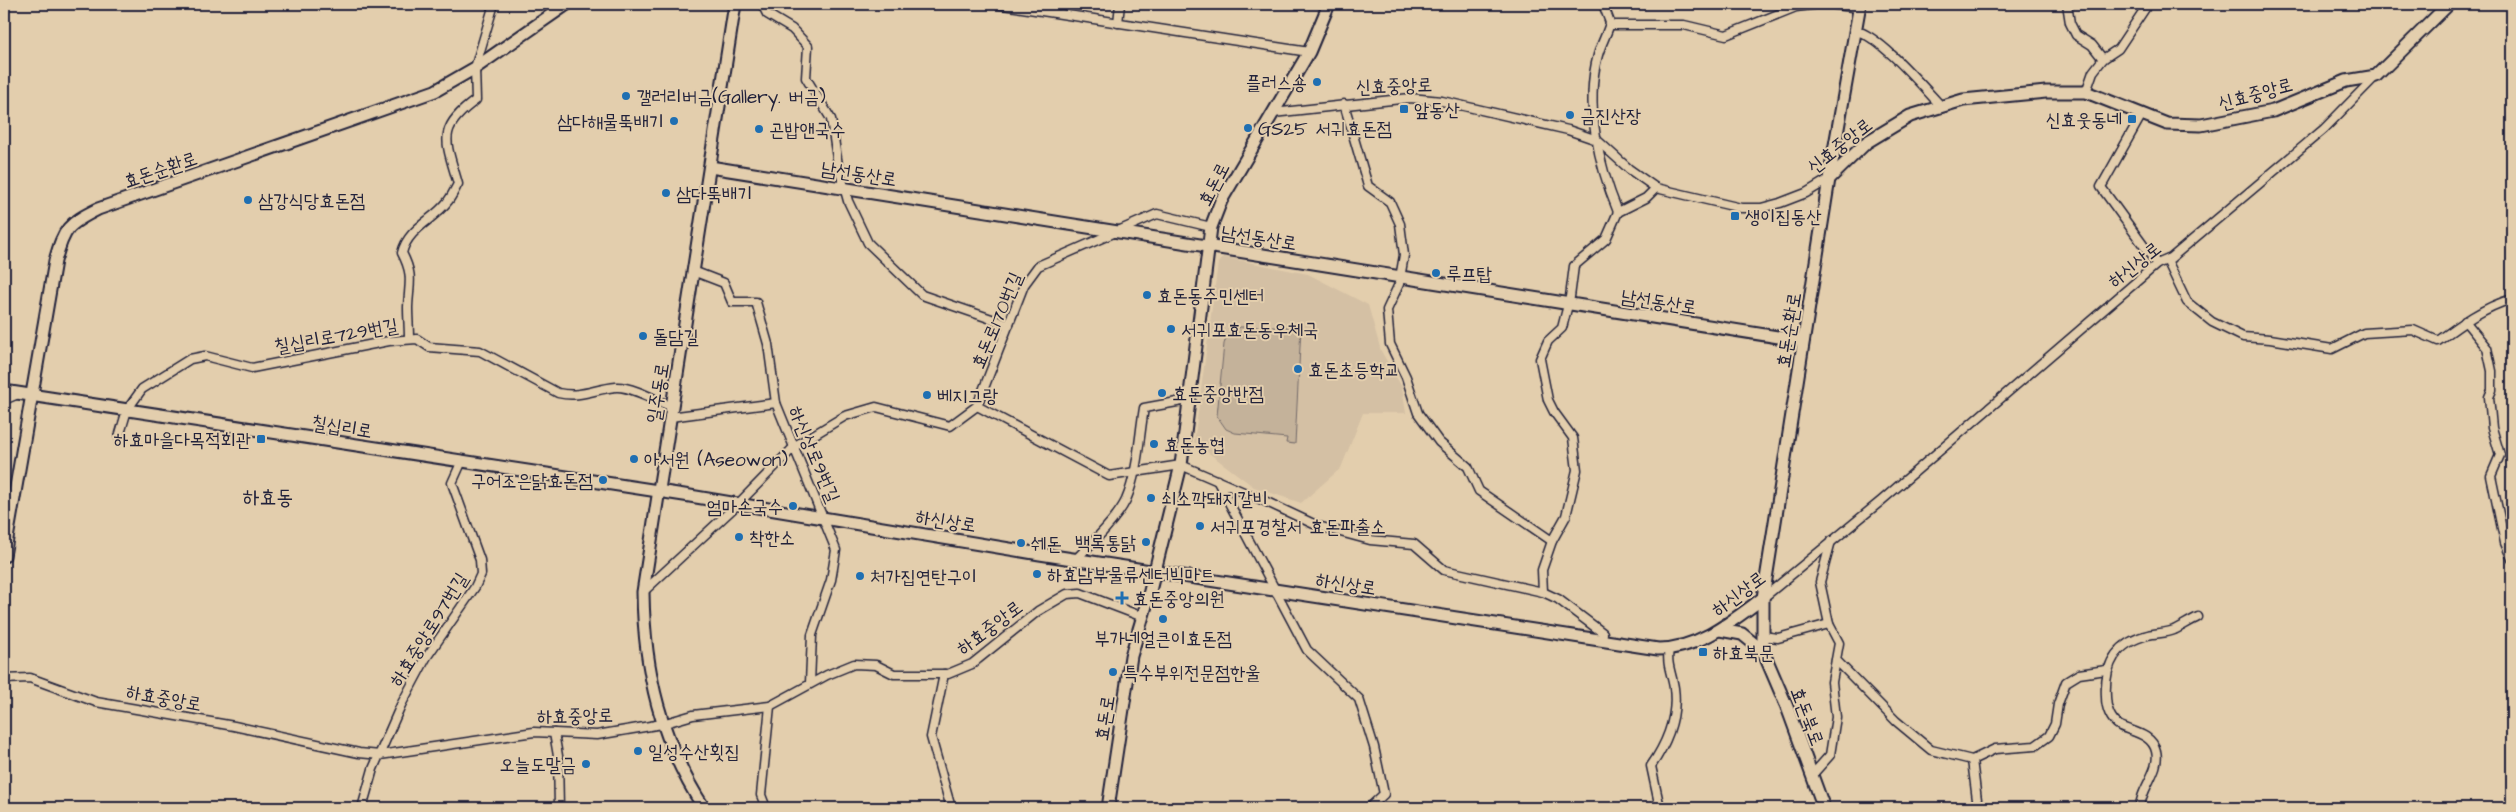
<svg xmlns="http://www.w3.org/2000/svg" width="2516" height="812" font-family="'Architects Daughter','Poor Story',sans-serif">
<style>
.built{fill:#d4c0a4}
.green{fill:#c4b29a;stroke:#736a6a}
.lines{fill:none;stroke-linecap:round;stroke-linejoin:round}
.street-casing{stroke:#22223b;stroke-width:11}
.secondary-casing{stroke:#22223b;stroke-width:15}
.street{stroke:#e3cead;stroke-width:8}
.secondary{stroke:#e3cead;stroke-width:11}
.poi-dot{fill:#1f6fb2;stroke:#e3cead;stroke-width:2}
.labels{text-anchor:middle;stroke-width:4;stroke-linejoin:round;paint-order:stroke}
.poi-label{font-size:19px;fill:#22223b;stroke:#e3cead;text-anchor:start}
.street-label{font-size:19px;fill:#22223b;stroke:#e3cead}
.quarter-label{font-size:21px;fill:#22223b;stroke:#e3cead}
</style>
<rect width="100%" height="100%" fill="#e3cead"/>
<filter id="ink" filterUnits="userSpaceOnUse"><feTurbulence type="fractalNoise" baseFrequency=".02" numOctaves="2"/><feDisplacementMap in="SourceGraphic" scale="10" xChannelSelector="R" yChannelSelector="G"/><feConvolveMatrix kernelMatrix="1 2 1 2 8 2 1 2 1" color-interpolation-filters="sRGB"/></filter>
<g filter="url(#ink)">
<!-- built -->
<polygon class="built" points="1223,257 1308,274 1368,305 1381,351 1402,387 1406,413 1363,413 1341,468 1301,503 1254,487 1194,442 1218,263"/>
<!-- green -->
<polygon class="green" points="1240,327 1301,327 1295,444 1286,443 1287,438 1235,433 1226,429 1217,416 1224,344 1227,335"/>
<g class="lines">
<defs>
<g id="street">
<polyline points="762,4 767,14 792,29 808,46 806,78 831,119 838,165 848,201 868,243 922,295 1009,325"/>
<polyline points="996,4 1309,52"/>
<polyline points="1603,4 1611,25 1684,25 1726,35 1796,7 1820,4"/>
<polyline points="1829,4 1860,8"/>
<polyline points="2067,4 2070,23 2076,35 2092,45 2103,59"/>
<polyline points="1118,23 1120,4"/>
<path d="M 1610,23 C 1607,34 1601,44 1598,55 C 1584,105 1599,166 1618,212"/>
<path d="M 1856,31 C 1879,35 1924,88 1941,106"/>
<polyline points="2086,92 2093,72 2103,59 2118,49 2148,4"/>
<polyline points="1344,104 1368,186 1390,202 1400,224 1404,255 1399,284 1387,310 1390,344 1406,377 1418,413 1439,442 1468,467 1479,491 1552,541"/>
<polyline points="1273,113 1410,98 1442,101 1568,130 1597,140 1629,169 1656,188 1741,208 1761,208 1780,203 1806,193 1829,179"/>
<polyline points="2142,114 2101,187 2157,264"/>
<path d="M 2167,260 L 2187,302 L 2212,322 L 2243,337 L 2270,339 L 2332,349 L 2364,333 L 2413,330 L 2438,341 C 2461,324 2484,307 2512,299"/>
<polyline points="693,271 724,283 732,302 756,302 768,344 776,403 836,550 831,580 812,635 810,683"/>
<polyline points="2465,321 2487,348 2492,371 2492,390 2489,397 2492,428 2500,455 2491,476 2505,543 2512,559"/>
<path d="M 409,339 C 409,328 408,318 408,307 C 409,283 414,276 402,253 C 408,228 434,220 448,201 C 452,196 455,189 458,184 C 446,141 436,129 476,100 L 475,68 L 494,4"/>
<polyline points="4,400 18,394"/>
<polyline points="977,406 1109,476 1181,465 1269,503 1318,526 1370,540 1414,544 1444,570 1543,592 1558,599 1603,633 1602,641"/>
<polyline points="670,417 776,403"/>
<path d="M 119,437 L 127,410 L 142,389 L 190,359 L 205,356 L 252,368 L 389,341 L 417,339 L 429,347 L 480,351 L 558,393 C 581,398 594,389 616,387 C 631,386 658,401 672,407"/>
<polyline points="1217,480 1307,650 1359,699 1374,747 1384,794 1369,808"/>
<path d="M 1076,559 C 1091,544 1117,519 1126,500 C 1138,472 1139,438 1144,408 L 1188,400"/>
<polyline points="643,592 738,504 795,446 845,416 876,407 950,426 977,406 1024,285 1038,266 1157,214 1211,227"/>
<polyline points="1543,592 1542,570 1552,541 1566,516 1577,470 1573,438 1554,412 1548,400 1540,359 1548,341 1562,328 1570,297 1574,266 1606,239 1618,212 1646,198 1656,188"/>
<polyline points="1763,598 1881,501 2157,264 2171,258 2324,129 2376,76"/>
<polyline points="1762,636 1778,638 1829,624"/>
<polyline points="1836,660 1896,721 1931,750 1972,760 1995,749 2035,746 2049,736 2055,724 2058,704 2066,682 2079,674 2106,670"/>
<polyline points="944,674 931,737 951,808"/>
<polyline points="4,679 30,678 96,702 234,726 359,753 380,755 534,732 597,735 662,724 693,715 770,706 827,675 854,664 876,665 894,674 948,674 972,664 1038,611 1067,594 1080,593 1143,617"/>
<polyline points="554,733 558,756 559,808"/>
<polyline points="1972,760 1978,808"/>
<polyline points="1812,775 1830,755 1836,717 1832,682 1839,643 1829,624 1820,582 1831,541"/>
<polyline points="362,808 373,769 401,705 426,658 475,587 481,574 480,560 452,483 461,463"/>
<polyline points="766,808 761,795 770,706"/>
<path d="M 1660,808 L 1651,766 C 1667,743 1678,717 1674,688 C 1672,674 1666,664 1669,649"/>
<path d="M 2140,808 C 2140,789 2161,770 2156,751 C 2152,734 2132,732 2120,726 C 2110,720 2106,707 2106,697 C 2104,664 2116,643 2148,635 C 2157,633 2167,633 2174,630 C 2182,626 2190,621 2198,617"/>
</g>
<g id="secondary">
<polyline points="710,167 1803,341"/>
<polyline points="1829,179 1867,142 1910,116 1963,100 2046,92 2086,92 2167,124 2201,125 2273,111 2346,81 2376,76 2449,4"/>
<path d="M 4,391 L 684,495 L 1040,554 L 1658,649 C 1699,649 1732,621 1763,598"/>
<path d="M 4,556 L 55,261 C 64,228 68,224 98,209 L 435,91 L 475,68 L 567,4"/>
<polyline points="1720,630 1742,634 1763,651"/>
<path d="M 704,808 C 661,742 644,672 643,592 L 735,4"/>
<polyline points="1108,808 1131,656 1148,599 1181,465 1211,227 1221,201 1309,52 1329,4"/>
<polyline points="1824,808 1787,707 1763,651 1763,598 1829,179 1860,4"/>
</g>
</defs>
<!-- street casing -->
<use href="#street" class="street-casing"/>
<!-- secondary casing -->
<use href="#secondary" class="secondary-casing"/>
<!-- street -->
<use href="#street" class="street"/>
<!-- secondary -->
<use href="#secondary" class="secondary"/>
</g>
</g>
<!-- markers -->
<g class="poi-dot">
<circle cx="1317" cy="82" r="5"/>
<circle cx="626" cy="96" r="5"/>
<rect x="1399" y="104" width="10" height="10" rx="2.5"/>
<circle cx="1570" cy="115" r="5"/>
<rect x="2127" y="114" width="10" height="10" rx="2.5"/>
<circle cx="674" cy="121" r="5"/>
<circle cx="1248" cy="128" r="5"/>
<circle cx="759" cy="129" r="5"/>
<circle cx="666" cy="193" r="5"/>
<circle cx="248" cy="200" r="5"/>
<rect x="1730" y="211" width="10" height="10" rx="2.5"/>
<circle cx="1436" cy="273" r="5"/>
<circle cx="1147" cy="295" r="5"/>
<circle cx="1171" cy="329" r="5"/>
<circle cx="643" cy="336" r="5"/>
<circle cx="1298" cy="369" r="5"/>
<circle cx="1162" cy="393" r="5"/>
<circle cx="927" cy="395" r="5"/>
<rect x="256" y="434" width="10" height="10" rx="2.5"/>
<circle cx="1154" cy="444" r="5"/>
<circle cx="634" cy="459" r="5"/>
<circle cx="603" cy="480" r="5"/>
<circle cx="1151" cy="498" r="5"/>
<circle cx="793" cy="506" r="5"/>
<circle cx="1200" cy="526" r="5"/>
<circle cx="739" cy="537" r="5"/>
<circle cx="1146" cy="542" r="5"/>
<circle cx="1021" cy="543" r="5"/>
<circle cx="1037" cy="574" r="5"/>
<circle cx="860" cy="576" r="5"/>
<path d="M1119.5 590.5h5v5h5v5h-5v5h-5v-5h-5v-5h5z"/>
<circle cx="1163" cy="619" r="5"/>
<rect x="1698" y="647" width="10" height="10" rx="2.5"/>
<circle cx="1113" cy="672" r="5"/>
<circle cx="638" cy="751" r="5"/>
<circle cx="586" cy="764" r="5"/>
</g>
<g class="labels">
<!-- poi labels -->
<g class="poi-label">
<text x="1307" y="89" text-anchor="end">플러스숑</text>
<text x="636" y="103">갤러리버금(Gallery. 버금)</text>
<text x="1414" y="116">앞동산</text>
<text x="1580" y="122">금진산장</text>
<text x="2122" y="126" text-anchor="end">신효웃동네</text>
<text x="664" y="128" text-anchor="end">삼다해물뚝배기</text>
<text x="1258" y="135">GS25 서귀효돈점</text>
<text x="769" y="136">곤밥앤국수</text>
<text x="676" y="200">삼다뚝배기</text>
<text x="258" y="207">삼강식당효돈점</text>
<text x="1745" y="223">생이집동산</text>
<text x="1446" y="280">루프탑</text>
<text x="1157" y="302">효돈동주민센터</text>
<text x="1181" y="336">서귀포효돈동우체국</text>
<text x="653" y="343">돌담길</text>
<text x="1308" y="376">효돈초등학교</text>
<text x="1172" y="400">효돈중앙반점</text>
<text x="937" y="402">베지그랑</text>
<text x="251" y="446" text-anchor="end">하효마을다목적회관</text>
<text x="1164" y="451">효돈농협</text>
<text x="644" y="466">아서원 (Aseowon)</text>
<text x="593" y="487" text-anchor="end">구어조은닭효돈점</text>
<text x="1161" y="505">쇠소깍돼지갈비</text>
<text x="783" y="513" text-anchor="end">엄마손국수</text>
<text x="1210" y="533">서귀포경찰서 효돈파출소</text>
<text x="749" y="544">착한소</text>
<text x="1136" y="549" text-anchor="end">백록통닭</text>
<text x="1031" y="550">쉐돈</text>
<text x="1047" y="581">하효남부물류센터빅마트</text>
<text x="870" y="583">처가집연탄구이</text>
<text x="1133" y="605">효돈중앙의원</text>
<text x="1163" y="645" text-anchor="middle">부가네얼큰이효돈점</text>
<text x="1713" y="659">하효북문</text>
<text x="1123" y="679">특수부위전문점한울</text>
<text x="648" y="758">일성수산횟집</text>
<text x="576" y="771" text-anchor="end">오늘도말금</text>
</g>
<!-- street labels -->
<g class="street-label">
<text transform="translate(1394 85) rotate(-2)" y="7">신효중앙로</text>
<text transform="translate(2255 93) rotate(-15)" y="7">신효중앙로</text>
<text transform="translate(1839 145) rotate(-38)" y="7">신효중앙로</text>
<text transform="translate(160 169) rotate(-19)" y="7">효돈순환로</text>
<text transform="translate(859 173) rotate(9)" y="7">남선동산로</text>
<text transform="translate(1213 184) rotate(-63)" y="7">효돈로</text>
<text transform="translate(1259 237) rotate(9)" y="7">남선동산로</text>
<text transform="translate(2134 264) rotate(-38)" y="7">하신상로</text>
<text transform="translate(1659 301) rotate(9)" y="7">남선동산로</text>
<text transform="translate(996 320) rotate(-67)" y="7">효돈로170번길</text>
<text transform="translate(1788 330) rotate(-81)" y="7">효돈순환로</text>
<text transform="translate(336 335) rotate(-10)" y="7">칠십리로729번길</text>
<text transform="translate(657 393) rotate(-81)" y="7">일주동로</text>
<text transform="translate(342 426) rotate(9)" y="7">칠십리로</text>
<text transform="translate(815 454) rotate(67)" y="7">하신상로9번길</text>
<text transform="translate(946 520) rotate(9)" y="7">하신상로</text>
<text transform="translate(1346 583) rotate(9)" y="7">하신상로</text>
<text transform="translate(1738 593) rotate(-37)" y="7">하신상로</text>
<text transform="translate(989 627) rotate(-37)" y="7">하효중앙로</text>
<text transform="translate(428 629) rotate(-58)" y="7">하효중앙로97번길</text>
<text transform="translate(164 697) rotate(10)" y="7">하효중앙로</text>
<text transform="translate(575 715) rotate(-1)" y="7">하효중앙로</text>
<text transform="translate(1808 716) rotate(69)" y="7">효돈북로</text>
<text transform="translate(1104 718) rotate(-81)" y="7">효돈로</text>
</g>
<!-- quarter labels -->
<g class="quarter-label">
<text x="268" y="504">하효동</text>
</g>
</g>
<!-- margin -->
<rect width="2516" height="812" fill="none" stroke="#e3cead" stroke-width="20"/>
<rect x="10" y="10" width="2496" height="792" fill="none" stroke="#22223b" stroke-width="2" filter="url(#ink)"/>
</svg>
